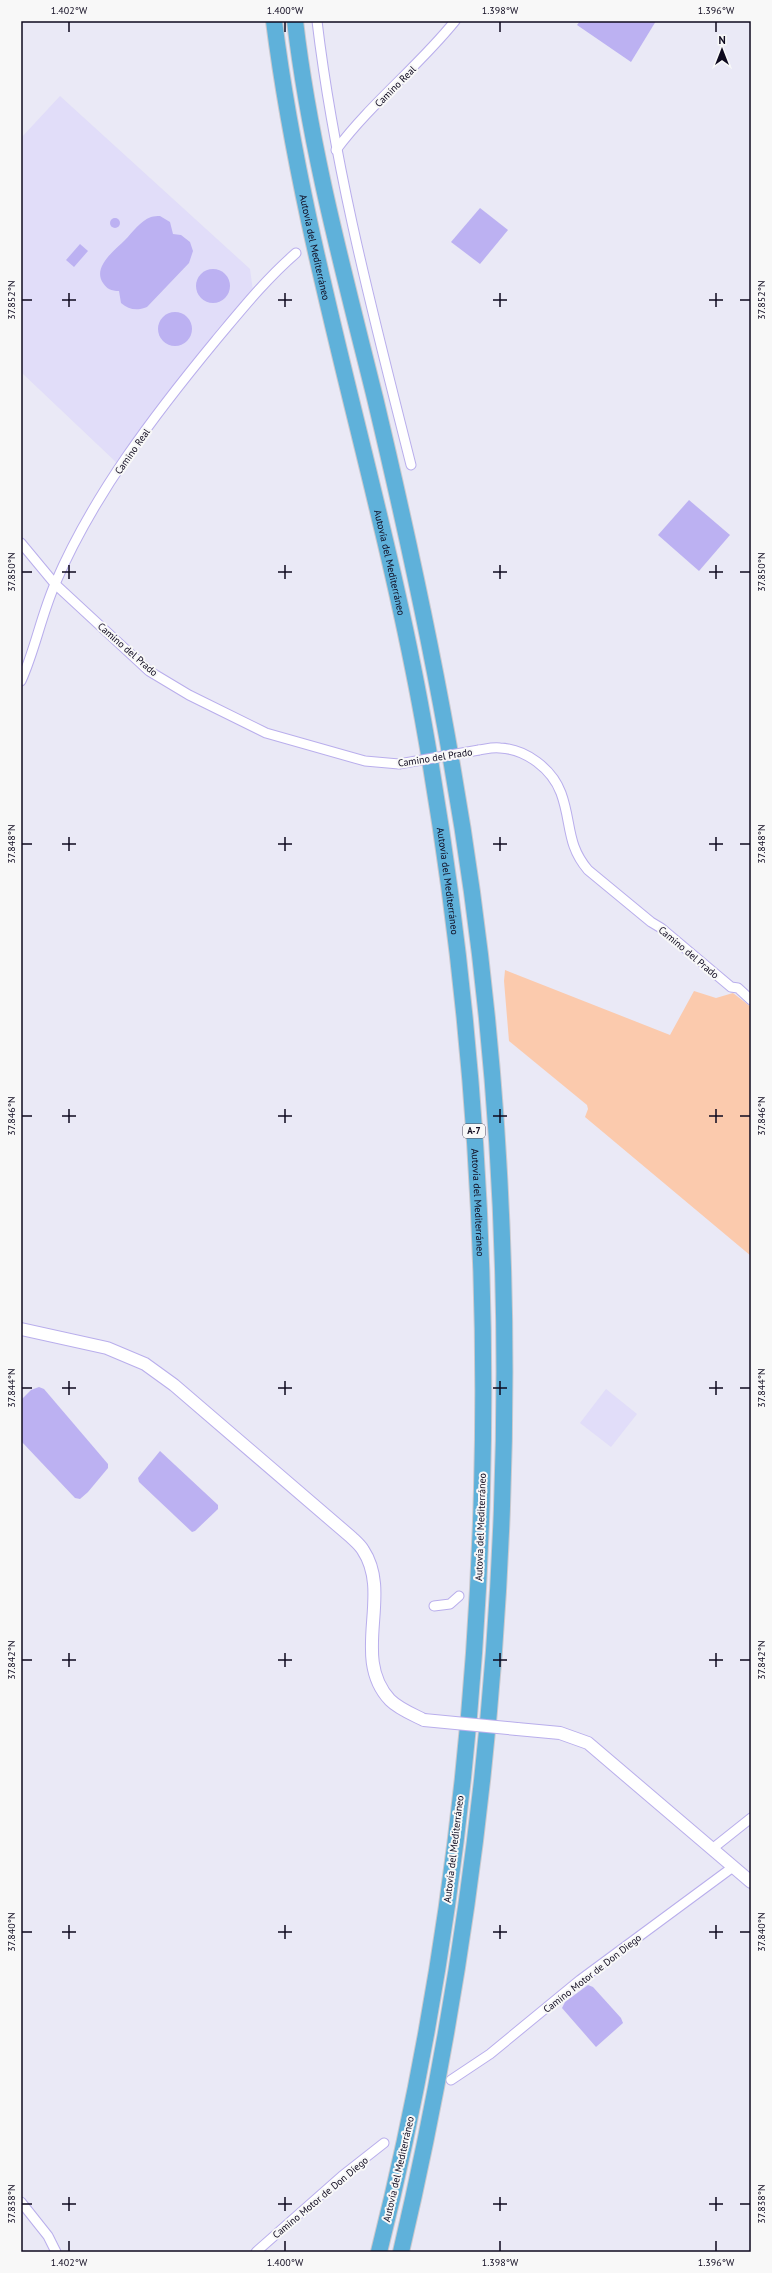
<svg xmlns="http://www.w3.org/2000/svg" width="772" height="2273" font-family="'PT Sans',sans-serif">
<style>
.built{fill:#e1ddf9}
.green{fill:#fbcaad}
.water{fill:#bcb1f2}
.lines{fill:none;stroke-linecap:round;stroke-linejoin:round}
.minor-casing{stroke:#b9aeec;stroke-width:11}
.secondary-casing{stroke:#b9aeec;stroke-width:14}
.motorway-casing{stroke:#cac9ce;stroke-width:18}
.minor{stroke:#fff;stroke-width:9}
.secondary{stroke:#fff;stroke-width:12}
.motorway{stroke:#5fb1da;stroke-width:16}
.minor-bridge-casing{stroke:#b9aeec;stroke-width:11;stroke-linecap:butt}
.secondary-bridge-casing{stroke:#b9aeec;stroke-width:14;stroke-linecap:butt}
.minor-bridge{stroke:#fff;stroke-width:9}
.secondary-bridge{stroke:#fff;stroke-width:12}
.ticks{fill:none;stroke:#0e091e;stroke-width:1.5}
.labels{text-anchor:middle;stroke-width:4;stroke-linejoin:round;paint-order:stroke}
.shield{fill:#f8f8f8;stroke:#54515f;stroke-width:1}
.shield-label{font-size:9px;font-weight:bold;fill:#0e091e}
.street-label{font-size:10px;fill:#0e091e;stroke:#f8f8f8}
.neatline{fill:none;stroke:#0e091e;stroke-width:1.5}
.ticks-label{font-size:10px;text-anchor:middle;fill:#0e091e}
</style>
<rect width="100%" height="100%" fill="#eae9f6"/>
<!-- built -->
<g class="built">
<polygon points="60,96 250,269 253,291 166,394 118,464 21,372 21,138"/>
<polygon points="606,1389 637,1414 611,1447 580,1423"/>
</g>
<!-- green -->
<polygon class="green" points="505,970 670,1035 694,991 716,998 733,993 751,1007 751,1256 585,1117 588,1109 587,1105 509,1041 504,981"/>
<!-- water -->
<g class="water">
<polygon points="580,21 656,21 631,62 577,25"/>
<polygon points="480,208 508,230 480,264 451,242"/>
<path d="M 160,216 L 170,222 L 173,234 L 181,235 L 190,242 L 193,251 L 189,263 L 147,307 C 137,311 129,310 121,303 L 119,291 C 111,291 107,289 103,283 C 92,267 115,250 125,240 C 133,232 140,221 151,217 C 154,216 157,216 160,216 Z"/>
<circle cx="115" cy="223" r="5"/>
<polygon points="80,244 88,251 74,267 66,260"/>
<circle cx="213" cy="286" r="17"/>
<circle cx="175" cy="329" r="17"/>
<polygon points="689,500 730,535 699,571 658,535"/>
<polygon points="39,1387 44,1389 108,1464 108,1468 88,1492 80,1499 75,1498 21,1441 21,1400 31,1390"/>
<polygon points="160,1451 218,1505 218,1509 195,1531 192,1532 139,1482 138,1478"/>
<polygon points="588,1985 593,1987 621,2018 623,2023 596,2047 562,2008 565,2002"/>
</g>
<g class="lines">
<defs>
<g id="minor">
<path d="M 317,21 C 335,172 374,318 411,465"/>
<path d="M 336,150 C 371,103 418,67 455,21"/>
<polyline points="21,543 55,584 149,671 189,695 266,733 365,761 399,764"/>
<path d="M 21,681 C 35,650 41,616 55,584 C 93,495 155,414 216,340 C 242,309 266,279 296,253"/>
<path d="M 479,750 C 486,749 493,747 500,748 C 526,749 552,769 561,793 C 572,823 566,844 588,870 L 651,922 L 661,928 L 731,987 L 738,988 L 751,1000"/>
<polyline points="434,1606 450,1604 459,1596"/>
<polyline points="712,1849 751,1818"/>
<polyline points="451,2080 490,2054 580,1980 733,1867"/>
<polyline points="21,2202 48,2236 56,2252"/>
<polyline points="256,2252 342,2176 384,2143"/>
</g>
<g id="secondary">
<path d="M 21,1329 L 107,1348 L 145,1364 L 174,1385 L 351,1537 C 355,1541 360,1545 363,1550 C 393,1595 350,1657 390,1700 C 399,1709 412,1714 424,1720"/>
<polyline points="517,1729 560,1733 588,1743 751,1882"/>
</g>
<g id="motorway">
<path id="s1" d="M 274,21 C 304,257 381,486 423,720 C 514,1226 504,1753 379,2252"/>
<path d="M 295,21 C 310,149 344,273 375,398 C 404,520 431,642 452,765 C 539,1257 515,1766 401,2252"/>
</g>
</defs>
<!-- minor casing -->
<use href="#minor" class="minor-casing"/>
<!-- secondary casing -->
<use href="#secondary" class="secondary-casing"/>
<!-- motorway casing -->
<use href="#motorway" class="motorway-casing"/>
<!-- minor -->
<use href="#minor" class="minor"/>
<!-- secondary -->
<use href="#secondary" class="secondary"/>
<!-- motorway -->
<use href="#motorway" class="motorway"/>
<defs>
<polyline id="minor-bridge" points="399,764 479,750"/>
<polyline id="secondary-bridge" points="424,1720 517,1729"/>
</defs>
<!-- minor-bridge casing -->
<use href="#minor-bridge" class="minor-bridge-casing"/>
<!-- secondary-bridge casing -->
<use href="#secondary-bridge" class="secondary-bridge-casing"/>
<!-- minor-bridge -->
<use href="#minor-bridge" class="minor-bridge"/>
<!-- secondary-bridge -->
<use href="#secondary-bridge" class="secondary-bridge"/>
</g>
<!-- ticks -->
<path class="ticks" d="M 69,22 L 69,32M 285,22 L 285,32M 500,22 L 500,32M 716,22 L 716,32M 69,293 L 69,307M 285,293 L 285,307M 500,293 L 500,307M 716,293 L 716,307M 22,300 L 32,300M 62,300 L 76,300M 278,300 L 292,300M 493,300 L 507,300M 709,300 L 723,300M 740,300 L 750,300M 69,565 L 69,579M 285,565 L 285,579M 500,565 L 500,579M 716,565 L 716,579M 22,572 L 32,572M 62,572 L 76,572M 278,572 L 292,572M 493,572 L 507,572M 709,572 L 723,572M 740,572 L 750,572M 69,837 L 69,851M 285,837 L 285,851M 500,837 L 500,851M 716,837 L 716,851M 22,844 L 32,844M 62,844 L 76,844M 278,844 L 292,844M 493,844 L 507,844M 709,844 L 723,844M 740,844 L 750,844M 69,1109 L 69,1123M 285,1109 L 285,1123M 500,1109 L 500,1123M 716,1109 L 716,1123M 22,1116 L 32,1116M 62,1116 L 76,1116M 278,1116 L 292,1116M 493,1116 L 507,1116M 709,1116 L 723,1116M 740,1116 L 750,1116M 69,1381 L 69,1395M 285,1381 L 285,1395M 500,1381 L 500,1395M 716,1381 L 716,1395M 22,1388 L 32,1388M 62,1388 L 76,1388M 278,1388 L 292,1388M 493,1388 L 507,1388M 709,1388 L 723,1388M 740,1388 L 750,1388M 69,1653 L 69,1667M 285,1653 L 285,1667M 500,1653 L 500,1667M 716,1653 L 716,1667M 22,1660 L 32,1660M 62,1660 L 76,1660M 278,1660 L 292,1660M 493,1660 L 507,1660M 709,1660 L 723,1660M 740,1660 L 750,1660M 69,1925 L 69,1939M 285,1925 L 285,1939M 500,1925 L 500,1939M 716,1925 L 716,1939M 22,1932 L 32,1932M 62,1932 L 76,1932M 278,1932 L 292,1932M 493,1932 L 507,1932M 709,1932 L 723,1932M 740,1932 L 750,1932M 69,2197 L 69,2211M 285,2197 L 285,2211M 500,2197 L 500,2211M 716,2197 L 716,2211M 22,2204 L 32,2204M 62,2204 L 76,2204M 278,2204 L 292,2204M 493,2204 L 507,2204M 709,2204 L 723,2204M 740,2204 L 750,2204M 69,2241 L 69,2251M 285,2241 L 285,2251M 500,2241 L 500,2251M 716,2241 L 716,2251"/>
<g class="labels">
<!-- shield labels -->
<rect class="shield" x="463" y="1124" width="22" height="14" rx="3"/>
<g class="shield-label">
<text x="474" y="1134">A-7</text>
</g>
<!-- street labels -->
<g class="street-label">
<text transform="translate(395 86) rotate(-45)" y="4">Camino Real</text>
<text dy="4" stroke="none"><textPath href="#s1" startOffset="230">Autovía del Mediterráneo</textPath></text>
<text transform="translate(132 451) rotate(-55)" y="4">Camino Real</text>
<text dy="4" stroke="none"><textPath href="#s1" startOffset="554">Autovía del Mediterráneo</textPath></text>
<text transform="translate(128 649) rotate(41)" y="4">Camino del Prado</text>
<text transform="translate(435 757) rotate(-9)" y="4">Camino del Prado</text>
<text dy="4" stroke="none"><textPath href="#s1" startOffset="878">Autovía del Mediterráneo</textPath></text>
<text transform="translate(689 952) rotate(40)" y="4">Camino del Prado</text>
<text dy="4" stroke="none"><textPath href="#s1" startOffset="1201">Autovía del Mediterráneo</textPath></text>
<text transform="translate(480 1527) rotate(-88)" y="4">Autovía del Mediterráneo</text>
<text transform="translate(453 1849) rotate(-83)" y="4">Autovía del Mediterráneo</text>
<text transform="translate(592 1973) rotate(-38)" y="4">Camino Motor de Don Diego</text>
<text transform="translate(398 2169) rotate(-77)" y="4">Autovía del Mediterráneo</text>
<text transform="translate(320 2197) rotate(-40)" y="4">Camino Motor de Don Diego</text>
</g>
</g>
<!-- border -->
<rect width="772" height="2273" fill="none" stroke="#f8f8f8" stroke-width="44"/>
<!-- north arrow -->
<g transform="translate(722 50)" stroke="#f8f8f8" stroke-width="3" paint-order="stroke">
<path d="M0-3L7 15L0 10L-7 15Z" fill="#0e091e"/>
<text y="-6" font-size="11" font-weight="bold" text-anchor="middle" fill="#0e091e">N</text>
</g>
<rect x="22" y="22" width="728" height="2229" class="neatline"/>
<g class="ticks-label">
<text x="69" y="14">1.402°W</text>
<text x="285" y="14">1.400°W</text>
<text x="500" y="14">1.398°W</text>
<text x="716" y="14">1.396°W</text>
<text transform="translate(11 300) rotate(-90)" y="4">37.852°N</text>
<text transform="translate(761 300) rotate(-90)" y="4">37.852°N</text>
<text transform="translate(11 572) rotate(-90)" y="4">37.850°N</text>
<text transform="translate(761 572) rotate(-90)" y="4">37.850°N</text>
<text transform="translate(11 844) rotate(-90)" y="4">37.848°N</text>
<text transform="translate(761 844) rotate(-90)" y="4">37.848°N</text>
<text transform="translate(11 1116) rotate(-90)" y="4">37.846°N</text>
<text transform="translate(761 1116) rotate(-90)" y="4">37.846°N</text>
<text transform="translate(11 1388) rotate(-90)" y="4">37.844°N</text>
<text transform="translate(761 1388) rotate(-90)" y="4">37.844°N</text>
<text transform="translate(11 1660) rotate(-90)" y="4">37.842°N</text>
<text transform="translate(761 1660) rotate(-90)" y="4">37.842°N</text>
<text transform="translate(11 1932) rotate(-90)" y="4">37.840°N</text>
<text transform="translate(761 1932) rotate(-90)" y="4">37.840°N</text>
<text transform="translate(11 2204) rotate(-90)" y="4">37.838°N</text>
<text transform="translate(761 2204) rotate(-90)" y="4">37.838°N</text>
<text x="69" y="2266">1.402°W</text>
<text x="285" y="2266">1.400°W</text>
<text x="500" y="2266">1.398°W</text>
<text x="716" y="2266">1.396°W</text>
</g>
</svg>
